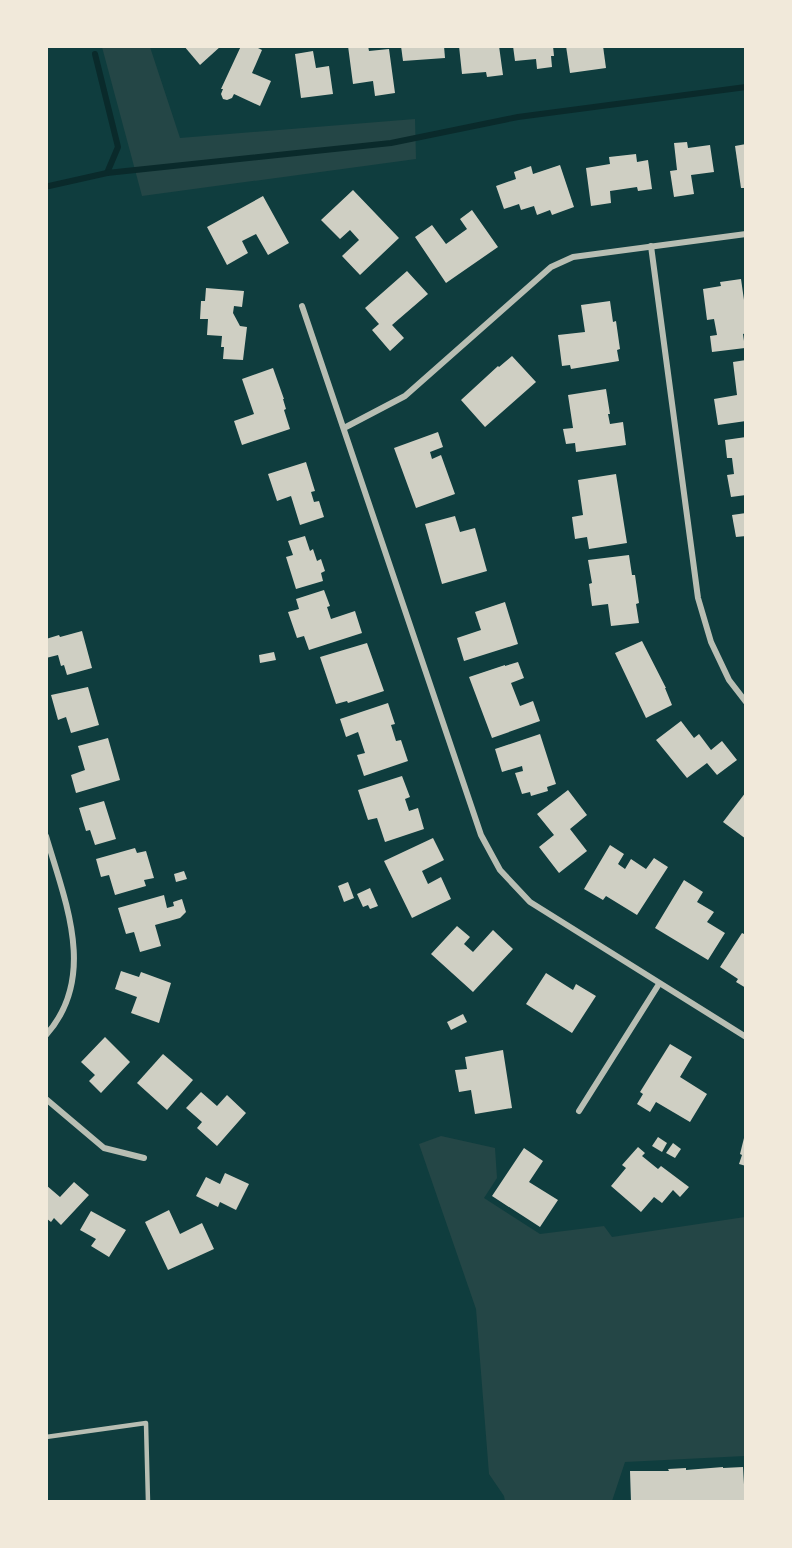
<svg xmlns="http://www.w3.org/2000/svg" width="792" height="1548" font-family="'Source Sans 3',sans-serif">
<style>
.green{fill:#244646}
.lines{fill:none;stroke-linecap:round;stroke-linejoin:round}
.stream{stroke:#0a2a2b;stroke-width:6}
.building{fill:#cfcfc3}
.service{stroke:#b8beb3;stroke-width:4.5}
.minor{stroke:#b8beb3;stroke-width:6}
</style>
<rect width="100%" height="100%" fill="#0f3d3e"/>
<!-- green -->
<g class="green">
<polygon points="102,47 150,47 180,138 415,119 416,159 142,196"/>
<polygon points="441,1136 495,1148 497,1178 484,1198 540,1234 604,1226 612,1237 745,1217 745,1456 625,1462 612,1501 505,1501 504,1496 489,1474 476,1309 419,1144"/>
</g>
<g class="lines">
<!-- stream -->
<g class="stream">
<polyline points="95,54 118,147 107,173"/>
<polyline points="49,186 107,173 391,143 518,117 746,87"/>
</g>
</g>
<!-- building -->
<g class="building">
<polygon points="184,46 221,46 200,65"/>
<polygon points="241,46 254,46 262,50 252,73 271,81 260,106 234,94 232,98 227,100 223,99 221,94 223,89 221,89"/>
<polygon points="348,46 368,46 369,51 389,49 395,93 375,96 373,81 353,84"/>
<polygon points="401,46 444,46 445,58 403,61"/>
<polygon points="459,46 499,46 503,75 487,77 486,72 462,74"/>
<polygon points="513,46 553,46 554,56 551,56 552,67 537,69 536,59 515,61"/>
<polygon points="566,46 603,46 606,68 570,73"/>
<polygon points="313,51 316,68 329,66 333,94 301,98 295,54"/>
<polygon points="687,142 688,148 710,145 714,172 691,175 694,194 674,197 670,171 677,170 674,143"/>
<polygon points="746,144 746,188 741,188 735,146"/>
<polygon points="636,154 637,162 648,160 652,189 638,191 637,187 610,191 611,203 591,206 586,168 610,164 609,157"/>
<polygon points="560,165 574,207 552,215 550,210 537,215 534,206 521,210 519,204 504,209 496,186 516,179 514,172 531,166 533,174"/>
<polygon points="353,190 399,238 360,275 342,256 359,240 350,230 340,239 321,220"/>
<polygon points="263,196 289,243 268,255 256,234 242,241 248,253 227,265 207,227"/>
<polygon points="472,210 498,247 446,283 415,237 432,225 446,244 467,229 460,219"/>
<polygon points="407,271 428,294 392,325 404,338 390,351 372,330 379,324 365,308"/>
<polygon points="741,279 744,300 746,300 746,333 743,334 745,348 712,352 710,336 717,335 714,319 707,320 703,289 721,286 720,282"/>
<polygon points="206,288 244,291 242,307 234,306 233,313 240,326 247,327 243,360 223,359 224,347 221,347 222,336 207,335 208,319 200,319 201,301 205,301"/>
<polygon points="610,301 613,322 616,321 620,349 617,350 619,361 571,369 570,365 562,366 558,335 585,332 581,305"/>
<polygon points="512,356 536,382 485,427 461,400 498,366 499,367"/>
<polygon points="746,360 746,421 718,425 714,399 737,395 733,362"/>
<polygon points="273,368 284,399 283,399 286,409 284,410 290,429 242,445 234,421 254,414 242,379"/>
<polygon points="606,389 610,414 608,414 610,424 623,422 626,445 576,452 575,443 566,444 563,429 573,428 568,395"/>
<polygon points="438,432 443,447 430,452 432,459 441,455 455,494 416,508 394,448"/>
<polygon points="746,437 746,495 731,497 727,475 734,474 732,458 727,458 725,440"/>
<polygon points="306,462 315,491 311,492 314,502 319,501 324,517 300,525 291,496 277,501 268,474"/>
<polygon points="616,474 627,543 589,549 587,537 575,539 572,517 583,515 578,480"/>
<polygon points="746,513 746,536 736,537 732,515"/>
<polygon points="455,516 460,532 475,528 487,571 442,584 425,524"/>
<polygon points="305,536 310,551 313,549 317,561 321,559 325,571 321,573 323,581 296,589 286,557 293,555 288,541"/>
<polygon points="629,555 632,575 635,575 639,603 636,604 639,623 611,626 608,604 592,606 589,584 592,583 588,560"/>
<polygon points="324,590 330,606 327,607 331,619 355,611 362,633 309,650 304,636 297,638 288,612 299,609 296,599"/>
<polygon points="505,602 518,644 464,661 457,638 481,630 475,612"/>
<polygon points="82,631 92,668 67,675 64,665 61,666 58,655 46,658 46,639 59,635 60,637"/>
<polygon points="642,641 666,688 665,688 672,705 646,718 615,653"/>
<polygon points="367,643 384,691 348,703 347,701 336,704 320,657"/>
<polygon points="274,652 276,660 260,663 259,655"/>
<polygon points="518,662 524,678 511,683 520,706 533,701 540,721 492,738 469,677 505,665 505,666"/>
<polygon points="88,687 99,725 71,733 66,717 58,720 51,695"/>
<polygon points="388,703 395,724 391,725 396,741 401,740 408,761 364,776 357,755 365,753 358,732 346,737 340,719"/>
<polygon points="681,721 694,738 699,734 711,750 722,741 737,760 717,775 707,763 687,778 656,740"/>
<polygon points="540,734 556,784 547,787 548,791 531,796 530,792 522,794 515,773 523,771 522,766 502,772 495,749"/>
<polygon points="108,738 120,780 76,793 71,775 85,770 78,746"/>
<polygon points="402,776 410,797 405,799 409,811 418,808 424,829 385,842 377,818 368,820 358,790"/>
<polygon points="568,790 587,815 570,829 587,851 559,873 539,847 554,835 537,814"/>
<polygon points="746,792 746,839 723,822"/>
<polygon points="104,801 116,839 95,845 90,830 86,831 79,808"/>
<polygon points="433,838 444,860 422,871 428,884 441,877 451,899 412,918 384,861"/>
<polygon points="610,845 624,854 618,864 625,869 631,859 646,869 654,858 668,867 637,915 606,896 603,900 584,889"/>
<polygon points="135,848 137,853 146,851 154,878 144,880 146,886 115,895 109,875 101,877 96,859"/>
<polygon points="184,871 187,879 176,882 174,874"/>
<polygon points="684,880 703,892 697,902 714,912 707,922 725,933 708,960 655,928"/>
<polygon points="348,882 354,898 344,902 338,886"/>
<polygon points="370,888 378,906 370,909 368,905 363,907 357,894"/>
<polygon points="164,895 167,908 174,906 173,902 182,899 186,912 180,918 155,925 161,946 140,952 134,932 126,934 118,908"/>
<polygon points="457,926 470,937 464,944 473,952 493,930 513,949 473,992 431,954"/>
<polygon points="742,933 746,935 746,988 736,982 738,979 720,967"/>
<polygon points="121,971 139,977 141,972 171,983 159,1023 131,1013 137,997 115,989"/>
<polygon points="546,973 573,990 576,984 596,996 572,1033 526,1004"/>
<polygon points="463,1014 467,1022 451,1030 447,1022"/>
<polygon points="105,1037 130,1062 101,1093 89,1081 95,1075 81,1062"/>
<polygon points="670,1044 692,1057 680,1077 707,1094 690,1122 656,1102 650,1112 637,1104 643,1094 640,1092"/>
<polygon points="503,1050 512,1108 475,1114 471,1090 459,1092 455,1070 467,1069 465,1057"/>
<polygon points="163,1054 193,1080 167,1110 137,1083"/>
<polygon points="201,1092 217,1106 227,1095 246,1113 217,1146 197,1128 202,1122 186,1108"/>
<polygon points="745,1134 746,1134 746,1166 739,1164 742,1155 740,1154"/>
<polygon points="658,1137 667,1143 662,1152 652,1146"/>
<polygon points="673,1143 681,1149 675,1158 666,1153"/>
<polygon points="638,1147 645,1153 642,1156 658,1169 661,1166 689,1187 680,1197 673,1190 662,1203 654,1197 641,1212 611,1186 626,1168 622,1165"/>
<polygon points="524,1148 543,1161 529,1182 558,1200 540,1227 492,1196"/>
<polygon points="225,1173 249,1184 236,1210 220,1202 218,1207 196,1196 206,1177 220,1184"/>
<polygon points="74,1182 89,1195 61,1225 54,1218 51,1222 46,1218 46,1185 60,1197"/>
<polygon points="169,1210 180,1234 202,1223 214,1249 168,1270 145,1222"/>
<polygon points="91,1211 126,1230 109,1257 91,1246 96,1239 80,1230"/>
<polygon points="723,1467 723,1468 743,1467 745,1502 631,1502 630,1471 669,1471 668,1469 686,1468 686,1470"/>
</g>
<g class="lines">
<!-- service -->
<polyline class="service" points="46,1437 146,1423 148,1502"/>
<!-- minor -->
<g class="minor">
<polyline points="651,246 698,598 711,642 729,680 746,702"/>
<polyline points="302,306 481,835 500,870 530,902 746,1037"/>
<polyline points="344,428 405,396 551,267 573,257 746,234"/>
<path d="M 46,836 C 65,901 98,977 46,1035"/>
<polyline points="46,1099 104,1148 144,1158"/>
<polyline points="579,1111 659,984"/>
</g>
</g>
<!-- border -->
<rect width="792" height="1548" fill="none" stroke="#f1e9da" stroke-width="96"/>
</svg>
